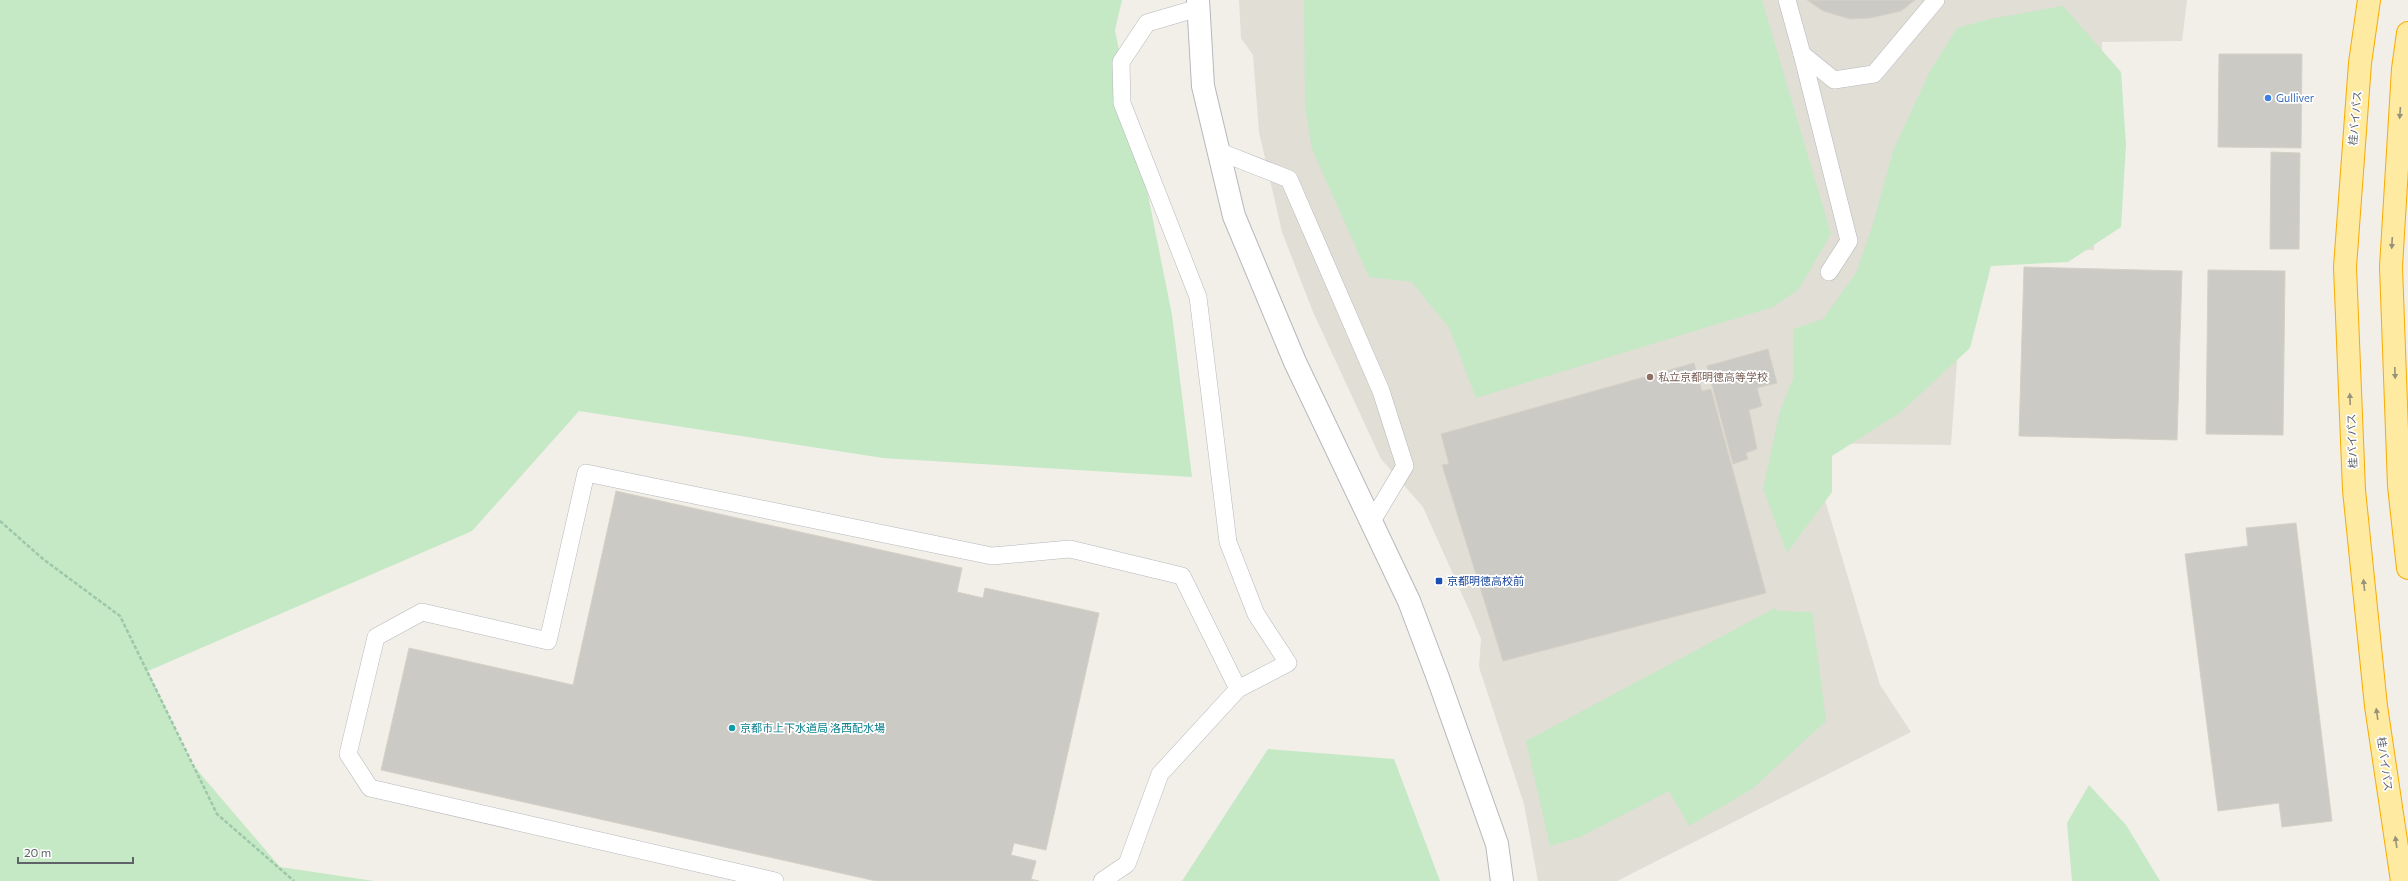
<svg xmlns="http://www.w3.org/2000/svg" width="2408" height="881" font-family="Commissioner,'Noto Sans JP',sans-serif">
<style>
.education{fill:#e1ded6}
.green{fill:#c5e8c5}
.building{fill:#cccac5;stroke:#d6d1c6}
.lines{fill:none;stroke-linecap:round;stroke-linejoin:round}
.service-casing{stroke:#b5b8bc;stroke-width:18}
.tertiary-casing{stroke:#b5b8bc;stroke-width:24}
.trunk-casing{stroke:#f9ab00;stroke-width:24}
.path{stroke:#9cc7a9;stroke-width:2.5;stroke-dasharray:4 2;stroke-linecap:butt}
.service{stroke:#fff;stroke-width:17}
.tertiary{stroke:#fff;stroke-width:22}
.trunk{stroke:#feeaa1;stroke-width:22}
.oneway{fill:#97927c}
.shop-dot{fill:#3f7fe0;stroke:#fff;stroke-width:1.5}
.education-dot{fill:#8d6e63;stroke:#fff;stroke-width:1.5}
.transit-dot{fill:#1a4fb4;stroke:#fff;stroke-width:1.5}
.culture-dot{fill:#0f9aa8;stroke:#fff;stroke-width:1.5}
.labels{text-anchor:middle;stroke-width:3.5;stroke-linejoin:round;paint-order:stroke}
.shop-label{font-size:11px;fill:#366cbe;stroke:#fff;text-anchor:start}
.street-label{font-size:11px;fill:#5f6368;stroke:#fff}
.education-label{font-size:11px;fill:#785e54;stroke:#fff;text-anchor:start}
.transit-label{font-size:11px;fill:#164399;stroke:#fff;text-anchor:start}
.culture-label{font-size:11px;fill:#0d838f;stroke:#fff;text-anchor:start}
</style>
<rect width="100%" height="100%" fill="#f1efe8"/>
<!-- education -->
<polygon class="education" points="1239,0 2187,0 2182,41 2102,42 2094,250 1965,252 1951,445 1808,443 1880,685 1911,732 1617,881 1538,881 1524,804 1479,667 1481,639 1473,619 1423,507 1381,459 1313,312 1282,232 1259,132 1253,55 1241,38"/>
<!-- green -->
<g class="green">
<polygon points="0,0 1122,0 1115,30 1172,315 1192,477 883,458 579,411 472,531 148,671 192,764 280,867 374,881 0,881"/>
<polygon points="1304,0 1762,0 1831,234 1799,289 1773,307 1476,398 1449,328 1412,282 1369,277 1312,149 1305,107"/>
<polygon points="2063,6 2121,72 2126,144 2121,227 2068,262 1991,266 1970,348 1901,412 1832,456 1832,492 1787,553 1763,489 1780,411 1794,376 1793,329 1823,319 1856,273 1873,224 1893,151 1930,71 1957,28 1990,19"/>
<polygon points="1775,608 1778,611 1812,612 1826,721 1752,789 1689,826 1669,791 1580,837 1550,846 1526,741"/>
<polygon points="1268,749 1394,759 1440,881 1182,881"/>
<polygon points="2089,785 2126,825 2160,881 2072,881 2067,823"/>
</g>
<!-- building -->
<g class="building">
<polygon points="1807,0 1915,0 1901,11 1870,18 1850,19 1823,11"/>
<polygon points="2219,54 2302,54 2301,148 2218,147"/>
<polygon points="2271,152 2300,153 2299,249 2270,249"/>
<polygon points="2024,267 2182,271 2177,440 2019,436"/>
<polygon points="2208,270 2285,271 2283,435 2206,434"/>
<polygon points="1768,349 1777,383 1757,388 1762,406 1749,410 1757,449 1746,453 1748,459 1733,464 1707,366"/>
<polygon points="1694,363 1702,391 1711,389 1766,593 1503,661 1442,465 1449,464 1441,434"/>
<polygon points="616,491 962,568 957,592 983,598 985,588 1099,613 1046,850 1014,843 1011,855 1036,861 1031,879 1039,881 876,881 381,770 409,648 573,685"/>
<polygon points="2296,523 2332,821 2282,827 2279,803 2218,811 2185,554 2248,546 2246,528"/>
</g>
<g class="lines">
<defs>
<g id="service">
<polyline points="1787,0 1802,54 1834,80 1874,74 1936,0"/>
<polyline points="1802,54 1849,241 1829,272"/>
<polyline points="1218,151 1289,179 1381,391 1405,466 1372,521"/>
<polyline points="775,881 370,788 348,754 376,637 422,612 548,641 586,473 992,556 1070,549 1182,576 1238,689"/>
<polyline points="1102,881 1127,864 1160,774 1238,689 1288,663 1256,614 1228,542 1198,297 1122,103 1121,62 1147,23 1198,8"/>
</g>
<polyline id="tertiary" points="1198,0 1203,86 1234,216 1295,362 1409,601 1438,678 1497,844 1502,881"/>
<g id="trunk">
<polyline points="2369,0 2360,63 2345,267 2354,490 2376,706 2402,881"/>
<polyline points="2408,33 2403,69 2391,267 2399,486 2408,568"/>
</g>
</defs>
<!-- service casing -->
<use href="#service" class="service-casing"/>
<!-- tertiary casing -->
<use href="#tertiary" class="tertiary-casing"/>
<!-- trunk casing -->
<use href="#trunk" class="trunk-casing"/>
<!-- path -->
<polyline class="path" points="0,521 43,559 120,616 217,814 294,881"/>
<!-- service -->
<use href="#service" class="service"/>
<!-- tertiary -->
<use href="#tertiary" class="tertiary"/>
<!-- trunk -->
<use href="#trunk" class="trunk"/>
</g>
<!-- one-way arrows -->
<defs><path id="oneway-solid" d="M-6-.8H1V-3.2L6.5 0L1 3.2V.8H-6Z"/></defs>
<g class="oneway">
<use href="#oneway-solid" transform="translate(2400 113) rotate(94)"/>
<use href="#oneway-solid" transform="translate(2392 243) rotate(93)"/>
<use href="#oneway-solid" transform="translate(2395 373) rotate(88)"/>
<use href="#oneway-solid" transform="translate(2350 399) rotate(-92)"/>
<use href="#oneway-solid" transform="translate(2364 585) rotate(-96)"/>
<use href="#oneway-solid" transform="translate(2377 714) rotate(-98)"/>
<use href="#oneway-solid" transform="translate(2396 842) rotate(-98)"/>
</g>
<!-- markers -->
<circle class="shop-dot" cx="2268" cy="98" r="4"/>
<circle class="education-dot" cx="1650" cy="377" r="4"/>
<rect class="transit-dot" x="1435" y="577" width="8" height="8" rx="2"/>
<circle class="culture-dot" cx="732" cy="728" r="4"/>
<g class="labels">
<!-- shop labels -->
<g class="shop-label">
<text x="2276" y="102">Gulliver</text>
</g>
<!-- street labels -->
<g class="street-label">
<text transform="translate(2355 118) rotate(-85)" y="4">桂バイパス</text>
<text transform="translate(2352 441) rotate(-92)" y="4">桂バイパス</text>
<text transform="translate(2385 764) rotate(82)" y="4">桂バイパス</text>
</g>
<!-- education labels -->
<g class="education-label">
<text x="1658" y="381">私立京都明徳高等学校</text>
</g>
<!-- transit labels -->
<g class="transit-label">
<text x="1447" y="585">京都明徳高校前</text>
</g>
<!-- culture labels -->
<g class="culture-label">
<text x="740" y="732">京都市上下水道局 洛西配水場</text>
</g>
</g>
<!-- scale -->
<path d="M18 857v6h115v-6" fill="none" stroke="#5f6368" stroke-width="2"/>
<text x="24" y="857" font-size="12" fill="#5f6368" stroke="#ffffff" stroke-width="3" paint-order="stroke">20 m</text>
</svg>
